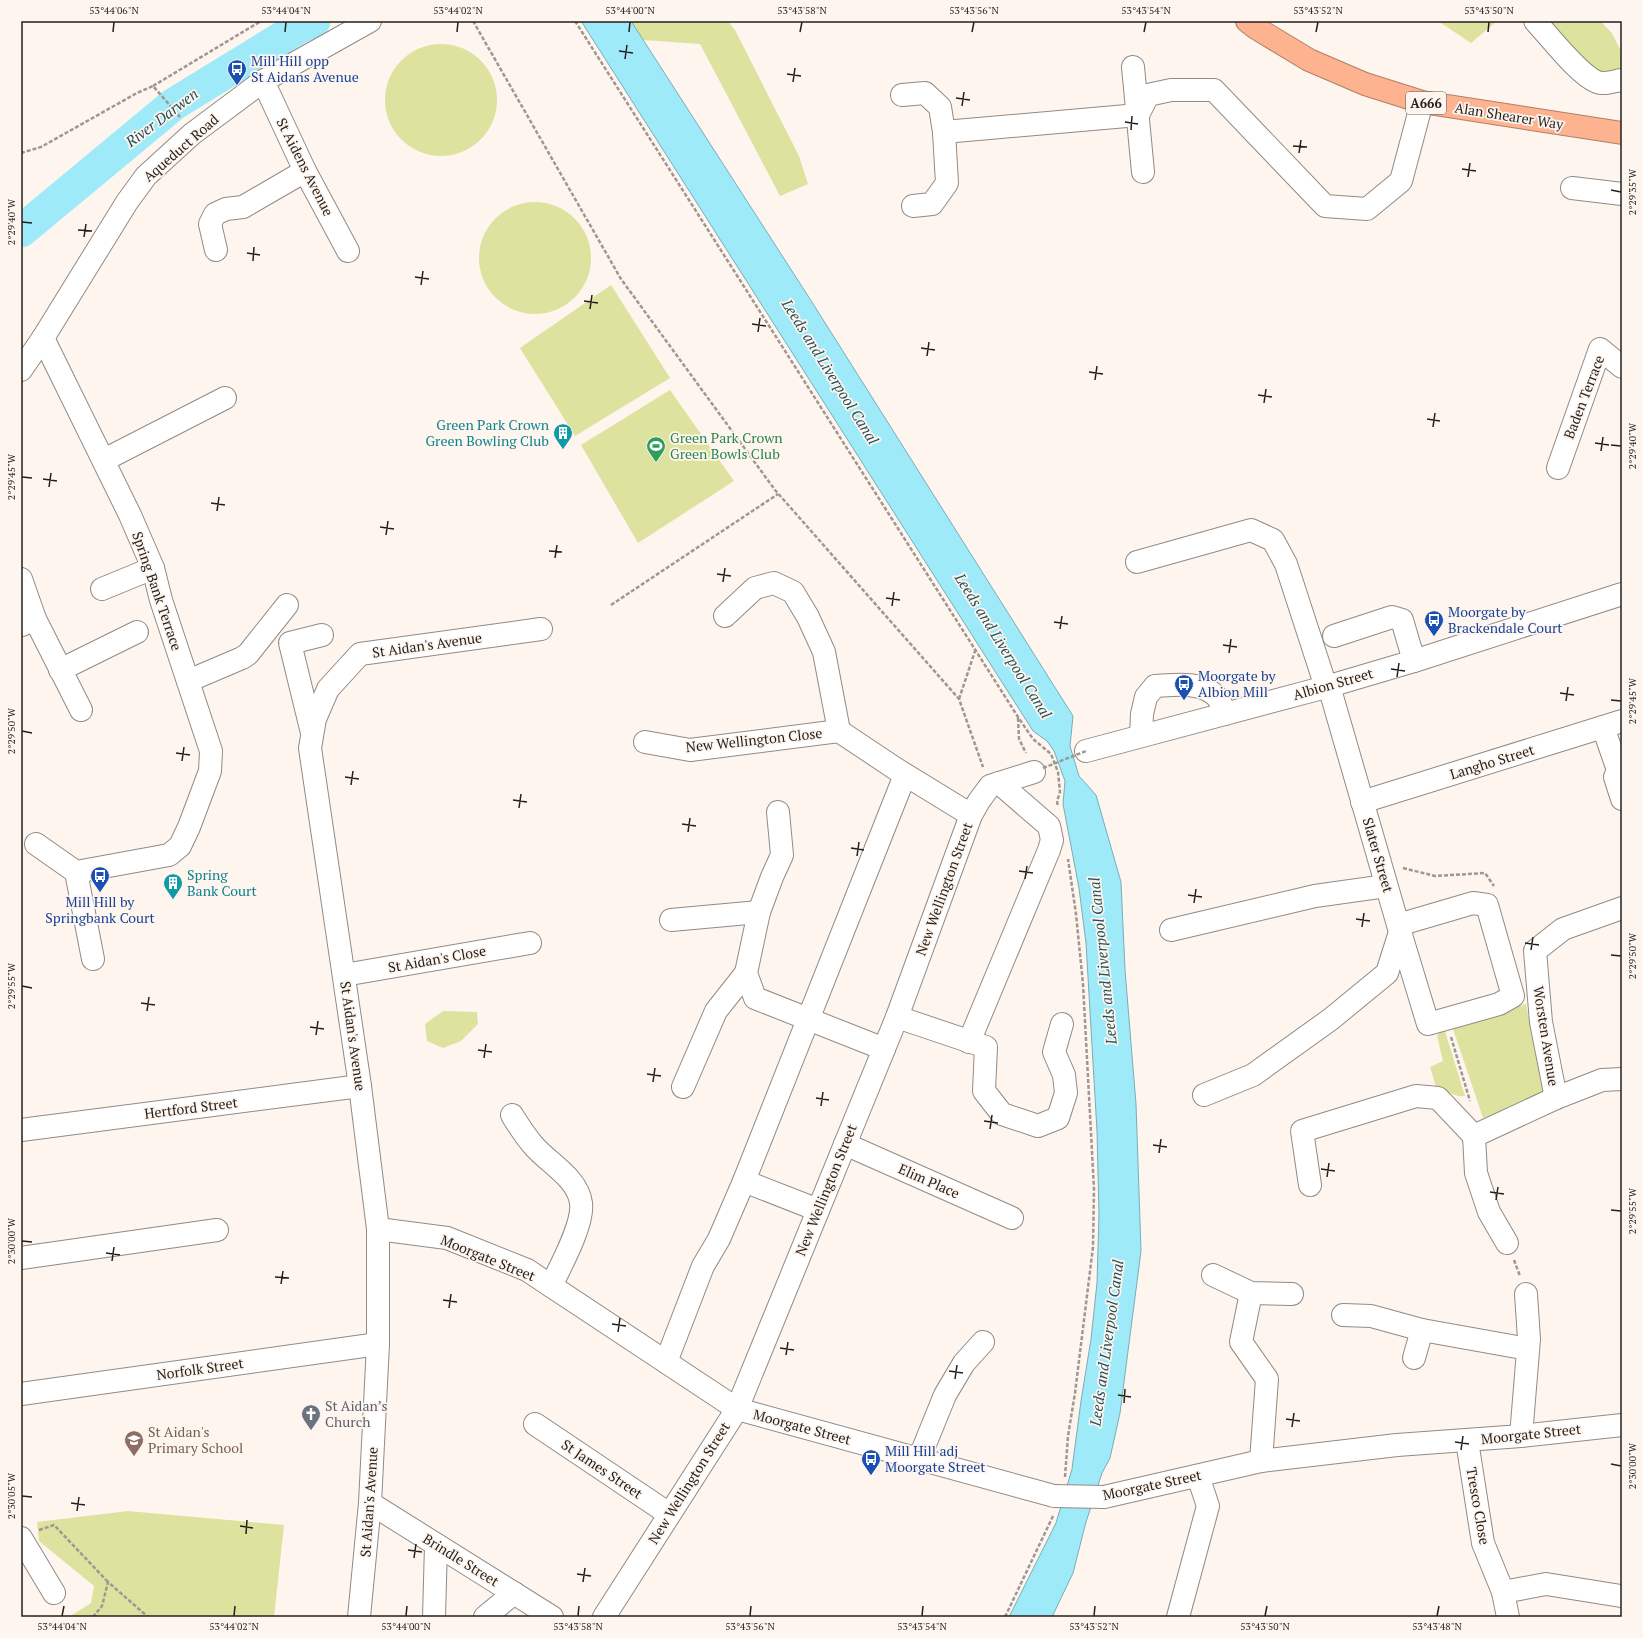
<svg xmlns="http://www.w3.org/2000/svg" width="1643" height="1638" font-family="'PT Serif',serif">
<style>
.green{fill:#dde39f}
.water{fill:#9eeaf9;stroke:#79adb7}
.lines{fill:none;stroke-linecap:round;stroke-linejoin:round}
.river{stroke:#9eeaf9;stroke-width:33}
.minor-casing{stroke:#928a84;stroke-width:24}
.highway-casing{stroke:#b07f67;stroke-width:24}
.path{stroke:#9e9793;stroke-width:2.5;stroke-dasharray:4 2;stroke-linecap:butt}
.minor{stroke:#fff;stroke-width:22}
.highway{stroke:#fdb290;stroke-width:22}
.minor-bridge-casing{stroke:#928a84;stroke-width:24;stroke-linecap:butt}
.path-bridge{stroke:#9e9793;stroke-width:2.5;stroke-dasharray:4 2;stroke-linecap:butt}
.minor-bridge{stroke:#fff;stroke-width:22}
.ticks{fill:none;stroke:#221f1c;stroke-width:1.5}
.labels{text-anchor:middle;stroke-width:3.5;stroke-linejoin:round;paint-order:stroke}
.shield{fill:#fef5ef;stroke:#645f5b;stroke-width:1}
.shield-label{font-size:13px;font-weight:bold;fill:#221f1c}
.transit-label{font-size:14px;fill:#164399;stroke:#fef5ef;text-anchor:start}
.street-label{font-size:14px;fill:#221f1c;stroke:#fef5ef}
.culture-label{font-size:14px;fill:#0d838f;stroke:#fef5ef;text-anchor:end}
.leisure-label{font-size:14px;fill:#27864d;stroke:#fef5ef;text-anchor:start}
.worship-label{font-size:14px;fill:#5b616d;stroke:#fef5ef;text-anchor:start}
.education-label{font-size:14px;fill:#785e54;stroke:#fef5ef;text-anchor:start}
.water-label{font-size:15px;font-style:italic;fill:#245159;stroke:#fef5ef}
.neatline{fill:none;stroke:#221f1c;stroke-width:1.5}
.ticks-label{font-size:10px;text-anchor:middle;fill:#221f1c}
</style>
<rect width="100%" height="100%" fill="#fef5ef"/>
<!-- green -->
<g class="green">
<polygon points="631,21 728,21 735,30 799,156 808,184 780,196 700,44 643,40"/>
<polygon points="1438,21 1497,21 1471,43"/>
<polygon points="1548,21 1600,21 1612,33 1622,53 1622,75 1602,81"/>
<circle cx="441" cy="100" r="56"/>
<circle cx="535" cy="258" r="56"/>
<polygon points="611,285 670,378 575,436 520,348"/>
<polygon points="670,390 734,481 638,543 581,445"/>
<polygon points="1526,1004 1543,1090 1539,1099 1483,1118 1452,1026"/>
<polygon points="443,1011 477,1012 478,1024 461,1041 443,1048 427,1041 425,1024"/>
<path d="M 1441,1031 L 1445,1031 L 1465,1096 C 1457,1098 1444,1090 1436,1087 L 1430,1067 L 1443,1061 L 1437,1036 Z"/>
<polygon points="128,1511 284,1525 274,1617 69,1617 91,1603 94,1586 39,1541 37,1522"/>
</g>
<!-- water -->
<polygon class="water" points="581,21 631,21 810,299 1073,716 1070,746 1079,776 1096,795 1121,882 1125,970 1136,1104 1141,1251 1120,1413 1110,1458 1102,1473 1086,1522 1073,1573 1052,1617 1009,1617 1056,1523 1072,1469 1081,1401 1091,1339 1097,1283 1099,1214 1097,1131 1086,943 1079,888 1063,804 1065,781 1054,751 1047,741 1033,731"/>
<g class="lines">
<!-- river -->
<polyline class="river" points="21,231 174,104 298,28 314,21"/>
<defs>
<g id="minor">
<path d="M 1535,21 C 1550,37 1579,75 1597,82 C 1605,85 1614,81 1622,80"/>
<polyline points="1133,67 1143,172"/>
<polyline points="263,81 305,171 348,251"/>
<polyline points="902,95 925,93 940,107 944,132 947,183 932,204 913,206"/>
<polyline points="944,132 1138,115 1148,95 1171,90 1214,90 1325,206 1367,209 1401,181 1422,102"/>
<polyline points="1572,188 1622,194"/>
<polyline points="216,250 210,224 215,214 226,209 243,207 305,171"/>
<polyline points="21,370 43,338 127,202 146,176 192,134 263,81 370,21"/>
<polyline points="104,460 225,398"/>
<polyline points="1558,468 1600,349 1622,367"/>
<polyline points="1137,562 1251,530 1273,540 1286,564 1326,687"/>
<polyline points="21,579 35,619 22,625"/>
<polyline points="102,589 153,568"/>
<polyline points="725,616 755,588 774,583 793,592 808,617 824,652 839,731"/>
<polyline points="35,619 81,710"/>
<polyline points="1334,636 1392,617 1402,620 1414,661"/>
<polyline points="60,670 137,632"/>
<polyline points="188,681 242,658 248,654 287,605"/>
<polyline points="1329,686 1398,925 1428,1024 1499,1004 1513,996 1487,905 1473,903 1398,925"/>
<polyline points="1603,727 1618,770 1615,777 1622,799"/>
<polyline points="312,733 290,643 322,635"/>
<path d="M 1141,736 L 1142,714 L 1146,697 L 1155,686 C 1174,685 1200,681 1215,695 C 1220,699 1223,708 1225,714"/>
<polyline points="645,742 690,750 839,731 896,769 971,815"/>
<polyline points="1086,751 1326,687 1414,661 1622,594"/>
<polyline points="1362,802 1622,721"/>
<polyline points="778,812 782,855 772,877 759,912 746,973 755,998 884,1049"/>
<polyline points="36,844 76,872 169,855 180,846 189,827 210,771 211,751 161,600 153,568 130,515 43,338"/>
<polyline points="76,872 93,959"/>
<polyline points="671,920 759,912"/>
<polyline points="1171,930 1315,896 1386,886"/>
<polyline points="344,975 530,943"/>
<polyline points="897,1017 986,1047 984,1091 1002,1114 1038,1126 1058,1118 1066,1093 1064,1075 1054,1052 1062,1024"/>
<polyline points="969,1042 1049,850 1052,840 1049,826 999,783"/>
<polyline points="683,1087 716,1011 746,973"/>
<polyline points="1204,1095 1253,1075 1331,1019 1387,973 1400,932"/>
<polyline points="1556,1098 1541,1022 1535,951 1563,929 1622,908"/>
<path d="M 512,1115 C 519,1126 525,1136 533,1145 C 548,1163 578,1178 581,1203 C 584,1224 560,1267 551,1286"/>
<polyline points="21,1130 360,1086"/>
<polyline points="1474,1136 1556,1098 1602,1080 1622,1079"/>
<polyline points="1474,1136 1476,1173 1489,1212 1507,1243"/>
<polyline points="845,1144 1012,1218"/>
<polyline points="744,1181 818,1210"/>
<polyline points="1310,1185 1302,1131 1416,1096 1438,1098 1474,1136"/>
<polyline points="378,1229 447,1238 527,1270 737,1409 1054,1496"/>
<polyline points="21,1258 217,1230"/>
<polyline points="1213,1275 1251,1293 1292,1294"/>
<polyline points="1251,1293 1241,1342 1267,1379 1261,1461"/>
<polyline points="1343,1315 1371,1316 1422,1330 1528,1349"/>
<polyline points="1414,1358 1422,1330"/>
<polyline points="666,1362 703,1266 719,1239 744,1181 905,775"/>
<polyline points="21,1394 378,1344"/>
<polyline points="535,1424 669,1514"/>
<polyline points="1521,1436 1529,1339 1526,1294"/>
<polyline points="1467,1441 1483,1543 1503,1592 1508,1617"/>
<polyline points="919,1459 945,1395 964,1363 983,1342"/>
<polyline points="1104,1497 1261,1461 1397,1445 1521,1436 1622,1425"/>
<polyline points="370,1503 552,1617"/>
<polyline points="21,1538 54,1593"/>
<polyline points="1503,1592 1546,1584 1621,1596"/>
<polyline points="359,1617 370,1503 378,1344 378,1229 360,1086 310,748 315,719 328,689 360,654 541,629"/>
<polyline points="434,1617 436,1545"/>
<polyline points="485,1617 514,1593"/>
<polyline points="604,1617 737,1409 897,1017 971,815 979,801 990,786 1034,772"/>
<polyline points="1178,1617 1208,1506 1198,1476"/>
</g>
<polyline id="highway" points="1247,21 1256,28 1309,60 1365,84 1422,102 1622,133"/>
</defs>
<!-- minor casing -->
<use href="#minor" class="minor-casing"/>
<!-- highway casing -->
<use href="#highway" class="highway-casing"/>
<!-- path -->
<g class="path">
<polyline points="473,21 621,279 775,490 959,699 983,767"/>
<polyline points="575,21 1018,717 1033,739 1051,754 1058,772 1060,792 1057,801 1058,807"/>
<polyline points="153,86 261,21"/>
<polyline points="21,153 41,147 137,93 153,86 180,117"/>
<polyline points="611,605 778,494"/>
<polyline points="959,699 975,651"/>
<polyline points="1018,718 1019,739 1026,753"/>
<polyline points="1403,868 1435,876 1485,873 1494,886"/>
<polyline points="1451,1037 1470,1101"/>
<polyline points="1514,1260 1520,1276"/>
<polyline points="1065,1477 1068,1436 1075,1393 1093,1247 1094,1189 1083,984 1076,914 1068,859"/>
<polyline points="39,1530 54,1525 108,1582"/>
<polyline points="93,1617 102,1606 108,1582 148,1617"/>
<polyline points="1005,1617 1053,1516"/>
</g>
<!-- minor -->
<use href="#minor" class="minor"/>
<!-- highway -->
<use href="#highway" class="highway"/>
<defs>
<polyline id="minor-bridge" points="1054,1496 1104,1497"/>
</defs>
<!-- minor-bridge casing -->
<use href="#minor-bridge" class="minor-bridge-casing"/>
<!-- path-bridge -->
<polyline class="path-bridge" points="1043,768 1086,751"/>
<!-- minor-bridge -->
<use href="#minor-bridge" class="minor-bridge"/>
</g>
<!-- ticks -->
<path class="ticks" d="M 113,32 L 114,22M 285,32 L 286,22M 457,32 L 458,22M 629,32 L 630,22M 800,32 L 802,22M 972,32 L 974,22M 1144,32 L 1146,22M 1316,32 L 1318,22M 1488,32 L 1489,22M 619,51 L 633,53M 625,59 L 627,45M 787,74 L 801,76M 793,82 L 795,68M 956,98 L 970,100M 962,106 L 964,92M 1125,122 L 1138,124M 1131,130 L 1132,116M 1293,146 L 1307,147M 1299,153 L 1301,140M 1462,169 L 1476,171M 1468,177 L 1470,163M 1611,190 L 1621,192M 22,222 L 32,223M 78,230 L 92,231M 84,237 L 86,224M 247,253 L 260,255M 253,261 L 254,247M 415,277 L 429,279M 421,285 L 423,271M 584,301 L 598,303M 590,309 L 592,295M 752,324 L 766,326M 758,332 L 760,318M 921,348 L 935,350M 927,356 L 929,342M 1089,372 L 1103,374M 1095,380 L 1097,366M 1258,395 L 1272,397M 1264,403 L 1266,389M 1427,419 L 1440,421M 1433,427 L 1435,413M 1595,443 L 1609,445M 1611,445 L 1621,446M 1601,451 L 1603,437M 22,477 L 32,478M 43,479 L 57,481M 49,487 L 51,473M 211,503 L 225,505M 217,511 L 219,497M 380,527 L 394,529M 386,535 L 388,521M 549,551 L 562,552M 555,558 L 557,545M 717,574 L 731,576M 723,582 L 725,568M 886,598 L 900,600M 892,606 L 894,592M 1054,622 L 1068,624M 1060,629 L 1062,616M 1223,645 L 1237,647M 1229,653 L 1231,639M 1391,669 L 1405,671M 1397,677 L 1399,663M 1560,693 L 1574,695M 1611,700 L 1621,701M 1566,701 L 1568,687M 22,731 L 32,733M 176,753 L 190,755M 182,761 L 184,747M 345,777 L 359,779M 351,785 L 353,771M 513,800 L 527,802M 519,808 L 521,794M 682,824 L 696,826M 688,832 L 690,818M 851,848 L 864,850M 857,856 L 859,842M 1019,871 L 1033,873M 1025,879 L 1027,866M 1188,895 L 1202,897M 1194,903 L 1196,889M 1356,919 L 1370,921M 1362,927 L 1364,913M 1525,943 L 1539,945M 1531,950 L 1533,937M 1611,955 L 1621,956M 22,986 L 32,988M 141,1003 L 155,1005M 147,1011 L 149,997M 310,1027 L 324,1029M 316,1035 L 318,1021M 478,1050 L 492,1052M 484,1058 L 486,1044M 647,1074 L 661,1076M 653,1082 L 655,1068M 816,1098 L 829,1100M 821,1106 L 823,1092M 984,1121 L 998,1123M 990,1129 L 992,1115M 1153,1145 L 1167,1147M 1159,1153 L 1161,1139M 1321,1169 L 1335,1171M 1327,1177 L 1329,1163M 1490,1192 L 1504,1194M 1496,1200 L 1498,1187M 1611,1210 L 1621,1211M 22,1241 L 32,1242M 106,1253 L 120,1255M 112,1261 L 114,1247M 275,1277 L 289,1278M 281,1284 L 283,1271M 443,1300 L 457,1302M 449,1308 L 451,1294M 612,1324 L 626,1326M 618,1332 L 620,1318M 780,1348 L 794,1350M 786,1355 L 788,1342M 949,1371 L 963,1373M 955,1379 L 957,1365M 1118,1395 L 1131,1397M 1124,1403 L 1125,1389M 1286,1419 L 1300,1421M 1292,1427 L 1294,1413M 1455,1442 L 1469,1444M 1461,1450 L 1463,1436M 1611,1464 L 1621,1466M 22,1496 L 32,1497M 71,1503 L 85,1505M 77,1511 L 79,1497M 240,1526 L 253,1528M 246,1534 L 247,1520M 408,1550 L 422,1552M 414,1558 L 416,1544M 577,1574 L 591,1576M 583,1582 L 585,1568M 62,1616 L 64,1606M 234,1616 L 235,1606M 406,1616 L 407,1606M 578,1616 L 579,1606M 750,1616 L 751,1606M 922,1616 L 923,1606M 1094,1616 L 1095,1606M 1265,1616 L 1267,1606M 1437,1616 L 1439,1606"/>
<!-- icons -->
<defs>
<symbol id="bus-pin" viewBox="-11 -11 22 30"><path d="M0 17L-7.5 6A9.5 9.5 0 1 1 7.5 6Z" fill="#1a4fb4" stroke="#fef5ef"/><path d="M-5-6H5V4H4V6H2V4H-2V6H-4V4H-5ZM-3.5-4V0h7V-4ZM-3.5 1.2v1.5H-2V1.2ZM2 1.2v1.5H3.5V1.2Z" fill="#fff"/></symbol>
<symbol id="building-pin" viewBox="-11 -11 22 30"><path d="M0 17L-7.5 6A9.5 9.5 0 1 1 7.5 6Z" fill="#0f9aa8" stroke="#fef5ef"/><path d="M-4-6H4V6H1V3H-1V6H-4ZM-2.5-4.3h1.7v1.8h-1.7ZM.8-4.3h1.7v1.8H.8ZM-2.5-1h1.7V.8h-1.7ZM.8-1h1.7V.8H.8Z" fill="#fff"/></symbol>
<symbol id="stadium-pin" viewBox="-11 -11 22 30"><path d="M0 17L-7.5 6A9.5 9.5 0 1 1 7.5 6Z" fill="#2e9e5b" stroke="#fef5ef"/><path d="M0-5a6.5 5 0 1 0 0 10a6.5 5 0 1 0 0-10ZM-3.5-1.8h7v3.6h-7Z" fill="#fff"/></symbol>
<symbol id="church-pin" viewBox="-11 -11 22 30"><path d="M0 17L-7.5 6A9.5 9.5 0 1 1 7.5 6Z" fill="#6b7280" stroke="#fef5ef"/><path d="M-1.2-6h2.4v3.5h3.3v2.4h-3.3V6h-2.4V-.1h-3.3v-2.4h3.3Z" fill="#fff"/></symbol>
<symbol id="school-pin" viewBox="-11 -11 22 30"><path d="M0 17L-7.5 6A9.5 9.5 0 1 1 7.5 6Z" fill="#8d6e63" stroke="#fef5ef"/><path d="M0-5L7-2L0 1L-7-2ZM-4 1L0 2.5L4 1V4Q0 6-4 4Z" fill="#fff"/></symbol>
</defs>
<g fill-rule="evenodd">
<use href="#bus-pin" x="226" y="58" width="22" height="30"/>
<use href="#building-pin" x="552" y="422" width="22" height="30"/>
<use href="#stadium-pin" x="645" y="435" width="22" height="30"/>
<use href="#bus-pin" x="1423" y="609" width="22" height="30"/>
<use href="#bus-pin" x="1173" y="673" width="22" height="30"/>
<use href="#bus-pin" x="89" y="865" width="22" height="30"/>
<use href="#building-pin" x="162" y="872" width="22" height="30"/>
<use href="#church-pin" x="300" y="1403" width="22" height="30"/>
<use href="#school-pin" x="123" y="1429" width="22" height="30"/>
<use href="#bus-pin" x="860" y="1448" width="22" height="30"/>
</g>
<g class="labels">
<!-- shield labels -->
<rect class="shield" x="1406" y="92" width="40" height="22" rx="3"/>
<g class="shield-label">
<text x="1426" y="108">A666</text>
</g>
<!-- transit labels -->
<g class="transit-label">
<text x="251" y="66">Mill Hill opp<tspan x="251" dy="16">St Aidans Avenue</tspan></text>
<text x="1448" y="617">Moorgate by<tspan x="1448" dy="16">Brackendale Court</tspan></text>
<text x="1198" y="681">Moorgate by<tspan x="1198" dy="16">Albion Mill</tspan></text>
<text x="100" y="907" text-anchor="middle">Mill Hill by<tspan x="100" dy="16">Springbank Court</tspan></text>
<text x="885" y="1456">Mill Hill adj<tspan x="885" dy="16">Moorgate Street</tspan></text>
</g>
<!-- street labels -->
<g class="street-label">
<text transform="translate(1509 116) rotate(9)" y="5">Alan Shearer Way</text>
<text transform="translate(181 148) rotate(-41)" y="5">Aqueduct Road</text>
<text transform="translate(305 167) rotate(63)" y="5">St Aidens Avenue</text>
<text transform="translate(1584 397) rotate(-69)" y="5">Baden Terrace</text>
<text transform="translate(157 591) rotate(71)" y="5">Spring Bank Terrace</text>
<text transform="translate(427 645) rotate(-8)" y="5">St Aidan's Avenue</text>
<text transform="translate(1333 684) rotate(-16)" y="5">Albion Street</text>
<text transform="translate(754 740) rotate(-6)" y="5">New Wellington Close</text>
<text transform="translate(1492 762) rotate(-17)" y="5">Langho Street</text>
<text transform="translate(1378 855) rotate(74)" y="5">Slater Street</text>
<text transform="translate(944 889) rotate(-70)" y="5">New Wellington Street</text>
<text transform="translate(437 959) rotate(-10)" y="5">St Aidan's Close</text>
<text transform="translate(353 1036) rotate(82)" y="5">St Aidan's Avenue</text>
<text transform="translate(1546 1036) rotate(81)" y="5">Worsten Avenue</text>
<text transform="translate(191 1108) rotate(-7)" y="5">Hertford Street</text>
<text transform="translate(929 1181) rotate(24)" y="5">Elim Place</text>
<text transform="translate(826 1190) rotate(-68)" y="5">New Wellington Street</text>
<text transform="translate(488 1258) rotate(22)" y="5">Moorgate Street</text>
<text transform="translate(200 1369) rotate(-8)" y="5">Norfolk Street</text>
<text transform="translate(802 1427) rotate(15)" y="5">Moorgate Street</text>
<text transform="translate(1531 1434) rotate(-6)" y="5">Moorgate Street</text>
<text transform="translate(602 1469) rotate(34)" y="5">St James Street</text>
<text transform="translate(689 1483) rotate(-58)" y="5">New Wellington Street</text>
<text transform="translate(1152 1485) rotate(-12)" y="5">Moorgate Street</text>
<text transform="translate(369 1502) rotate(-86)" y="5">St Aidan's Avenue</text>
<text transform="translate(1478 1506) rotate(80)" y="5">Tresco Close</text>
<text transform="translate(461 1560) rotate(32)" y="5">Brindle Street</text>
</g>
<!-- culture labels -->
<g class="culture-label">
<text x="549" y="430">Green Park Crown<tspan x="549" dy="16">Green Bowling Club</tspan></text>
<text x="187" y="880" text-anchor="start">Spring<tspan x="187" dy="16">Bank Court</tspan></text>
</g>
<!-- leisure labels -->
<g class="leisure-label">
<text x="670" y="443">Green Park Crown<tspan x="670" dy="16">Green Bowls Club</tspan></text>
</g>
<!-- worship labels -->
<g class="worship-label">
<text x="325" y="1411">St Aidan’s<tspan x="325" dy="16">Church</tspan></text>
</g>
<!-- education labels -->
<g class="education-label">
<text x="148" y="1437">St Aidan's<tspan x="148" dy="16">Primary School</tspan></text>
</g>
<!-- water labels -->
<g class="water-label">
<text transform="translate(162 118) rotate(-37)" y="5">River Darwen</text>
<text transform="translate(830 372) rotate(58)" y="5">Leeds and Liverpool Canal</text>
<text transform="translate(1003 646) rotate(58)" y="5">Leeds and Liverpool Canal</text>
<text transform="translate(1103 961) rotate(-96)" y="5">Leeds and Liverpool Canal</text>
<text transform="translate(1107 1343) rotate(-82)" y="5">Leeds and Liverpool Canal</text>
</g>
</g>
<!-- border -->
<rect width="1643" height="1638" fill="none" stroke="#fef5ef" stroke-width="44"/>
<rect x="22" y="22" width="1599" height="1594" class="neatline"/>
<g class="ticks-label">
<text x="114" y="14">53°44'06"N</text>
<text x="286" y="14">53°44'04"N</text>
<text x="458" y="14">53°44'02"N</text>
<text x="630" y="14">53°44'00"N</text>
<text x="802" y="14">53°43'58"N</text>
<text x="974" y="14">53°43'56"N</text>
<text x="1146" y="14">53°43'54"N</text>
<text x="1318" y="14">53°43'52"N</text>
<text x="1489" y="14">53°43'50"N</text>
<text transform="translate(1632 192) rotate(-90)" y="4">2°29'35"W</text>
<text transform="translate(11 222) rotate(-90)" y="4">2°29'40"W</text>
<text transform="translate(1632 446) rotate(-90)" y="4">2°29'40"W</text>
<text transform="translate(11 477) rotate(-90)" y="4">2°29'45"W</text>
<text transform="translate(1632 701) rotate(-90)" y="4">2°29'45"W</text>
<text transform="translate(11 731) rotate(-90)" y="4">2°29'50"W</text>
<text transform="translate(1632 956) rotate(-90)" y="4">2°29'50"W</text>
<text transform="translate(11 986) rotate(-90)" y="4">2°29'55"W</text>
<text transform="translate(1632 1211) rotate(-90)" y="4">2°29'55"W</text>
<text transform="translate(11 1241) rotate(-90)" y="4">2°30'00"W</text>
<text transform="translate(1632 1466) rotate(-90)" y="4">2°30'00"W</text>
<text transform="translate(11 1496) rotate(-90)" y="4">2°30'05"W</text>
<text x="62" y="1630">53°44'04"N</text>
<text x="234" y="1630">53°44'02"N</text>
<text x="406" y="1630">53°44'00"N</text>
<text x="578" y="1630">53°43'58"N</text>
<text x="750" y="1630">53°43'56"N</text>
<text x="922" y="1630">53°43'54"N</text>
<text x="1094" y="1630">53°43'52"N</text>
<text x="1265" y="1630">53°43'50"N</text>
<text x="1437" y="1630">53°43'48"N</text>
</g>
</svg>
